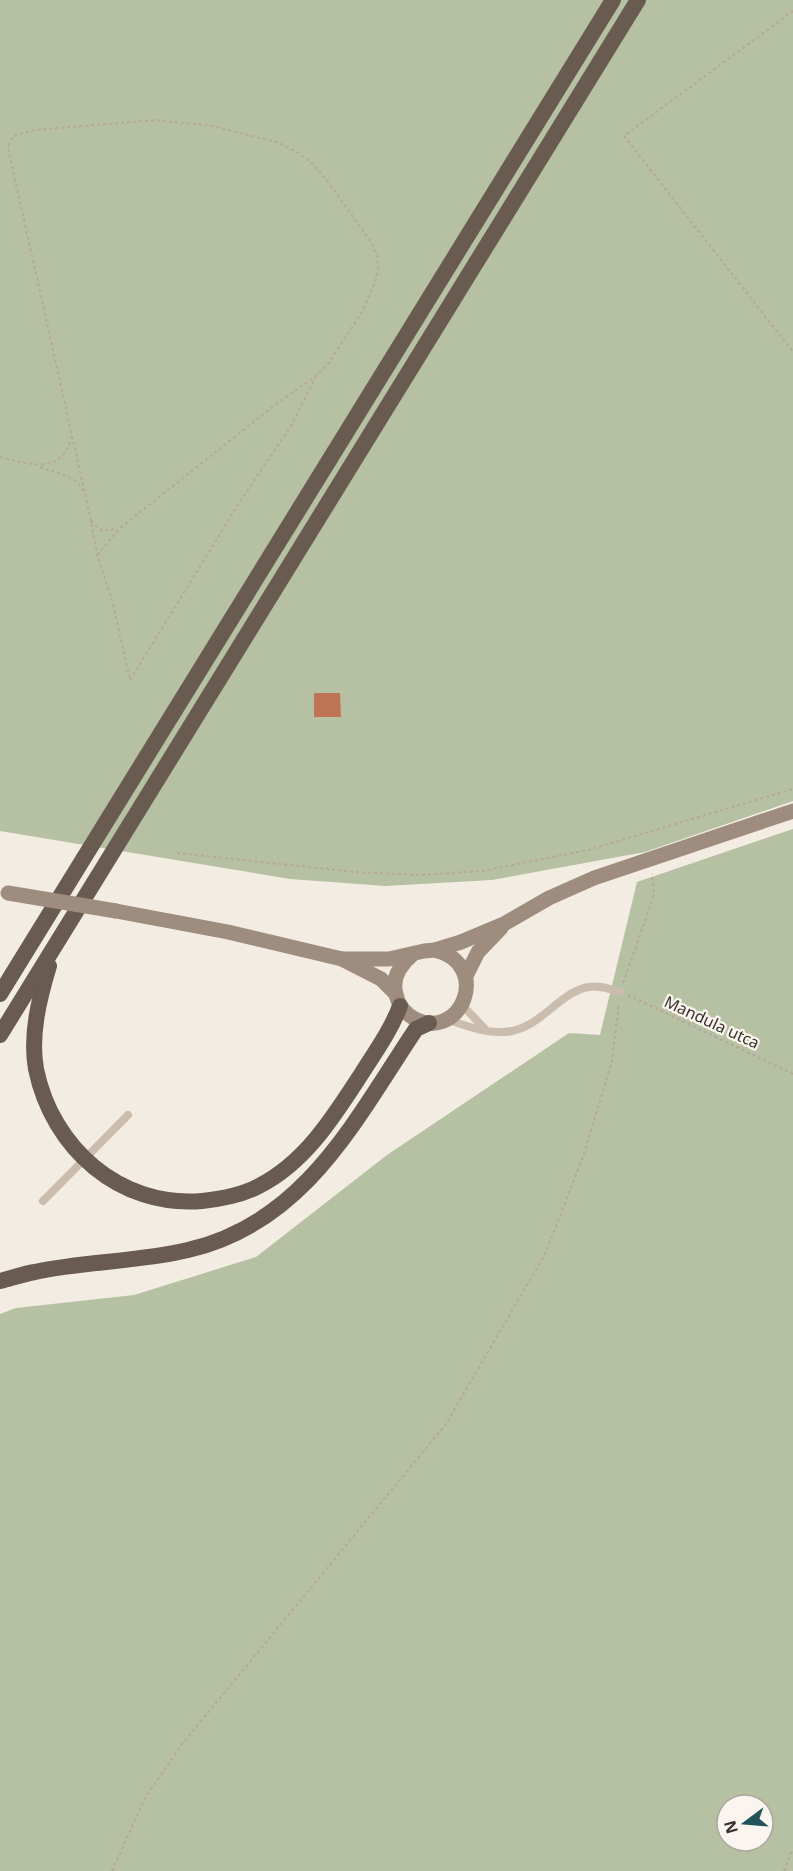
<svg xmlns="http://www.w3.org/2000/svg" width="793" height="1871" font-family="'Noto Sans',sans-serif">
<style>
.green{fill:#b5c1a2;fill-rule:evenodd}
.building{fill:#bf7454}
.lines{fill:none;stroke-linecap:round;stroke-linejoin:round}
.path{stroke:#b7a798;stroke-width:2;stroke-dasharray:3 3;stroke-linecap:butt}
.service{stroke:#cbbdae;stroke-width:8}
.secondary{stroke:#9e8d7f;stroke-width:15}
.trunk{stroke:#6a5b51;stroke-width:16}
.secondary-bridge{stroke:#9e8d7f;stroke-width:15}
.labels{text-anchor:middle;stroke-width:4.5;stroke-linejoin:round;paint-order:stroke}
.street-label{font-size:16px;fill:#3a312c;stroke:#faf6ef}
</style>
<rect width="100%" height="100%" fill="#f3ece2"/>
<!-- green -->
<g class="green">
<polygon points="0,0 793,0 793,801 645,852 492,880 385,886 290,879 0,831"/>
<path d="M 793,829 L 793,1871 L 0,1871 L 0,1314 L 16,1308 L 134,1295 L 256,1257 L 387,1155 L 569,1033 L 600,1035 L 637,882 ZM 727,1805 L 763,1805 L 763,1841 L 727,1841 Z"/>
</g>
<!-- building -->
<polygon class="building" points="314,693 340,693 341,717 314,717"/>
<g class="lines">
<!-- path -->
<g class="path">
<polyline points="793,11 624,136 793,352"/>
<path d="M 0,457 C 30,464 60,476 72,437"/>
<path d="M 40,467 C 57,474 74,474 83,491"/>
<polyline points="91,521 102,531 117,529"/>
<polyline points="97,555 120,528 275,405 317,375 328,364 362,312 375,283 378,270 377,255 371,242 326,179 311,162 295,151 277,142 212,126 156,120 35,130 13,136 8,148 91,521 97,555 112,600 130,680"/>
<polyline points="130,680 241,500 291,426 316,376"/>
<polyline points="177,853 356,872 420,875 482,871 588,850 793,789"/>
<polyline points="623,983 651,904 654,892 652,874"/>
<polyline points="628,995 793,1074"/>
<polyline points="112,1871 145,1798 182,1744 446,1424 545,1254 583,1157 612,1061 619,1003"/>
<polyline points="784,1871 793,1849"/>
</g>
<!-- service -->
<g class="service">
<polyline points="462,1005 485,1029"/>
<path d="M 448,1020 C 465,1025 484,1033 502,1032 C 539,1032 557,993 588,987 C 599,985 610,989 620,992"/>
<polyline points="43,1201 128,1115"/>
</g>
<!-- secondary -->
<g class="secondary">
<polyline points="116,911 228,932 342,959 381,979 395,993"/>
<path d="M 413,954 C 401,964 391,977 396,994 C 398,1005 406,1014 415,1019 C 461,1042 493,965 435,950"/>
<polyline points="342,959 389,959 424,951 435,950 461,942 504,924 549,898 594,878 793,811"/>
<polyline points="466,976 478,952 501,928"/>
</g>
<!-- trunk -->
<g class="trunk">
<path d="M 49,966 C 39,999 30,1035 36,1069 C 52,1148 120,1208 202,1201 C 221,1199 242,1195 259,1186 C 306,1162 334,1116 362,1073 C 376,1051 391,1030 400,1006"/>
<polyline points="0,994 613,0"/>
<polyline points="0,1035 638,0"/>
<path d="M 0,1281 C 12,1278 23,1274 35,1272 C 85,1261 138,1262 188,1250 C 305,1223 355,1120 416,1029 L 429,1023"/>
</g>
<!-- secondary-bridge -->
<polyline class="secondary-bridge" points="8,893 116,911"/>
</g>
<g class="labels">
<!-- street labels -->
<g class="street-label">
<text transform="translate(712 1022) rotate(25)" y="6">Mandula utca</text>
</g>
</g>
<!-- north arrow -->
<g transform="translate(745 1823) rotate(254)"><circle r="28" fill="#faf6ef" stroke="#ada7a1" stroke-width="1.5"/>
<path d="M0-4.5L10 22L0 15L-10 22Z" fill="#23535a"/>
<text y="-9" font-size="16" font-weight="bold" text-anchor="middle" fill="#3a312c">N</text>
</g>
</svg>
